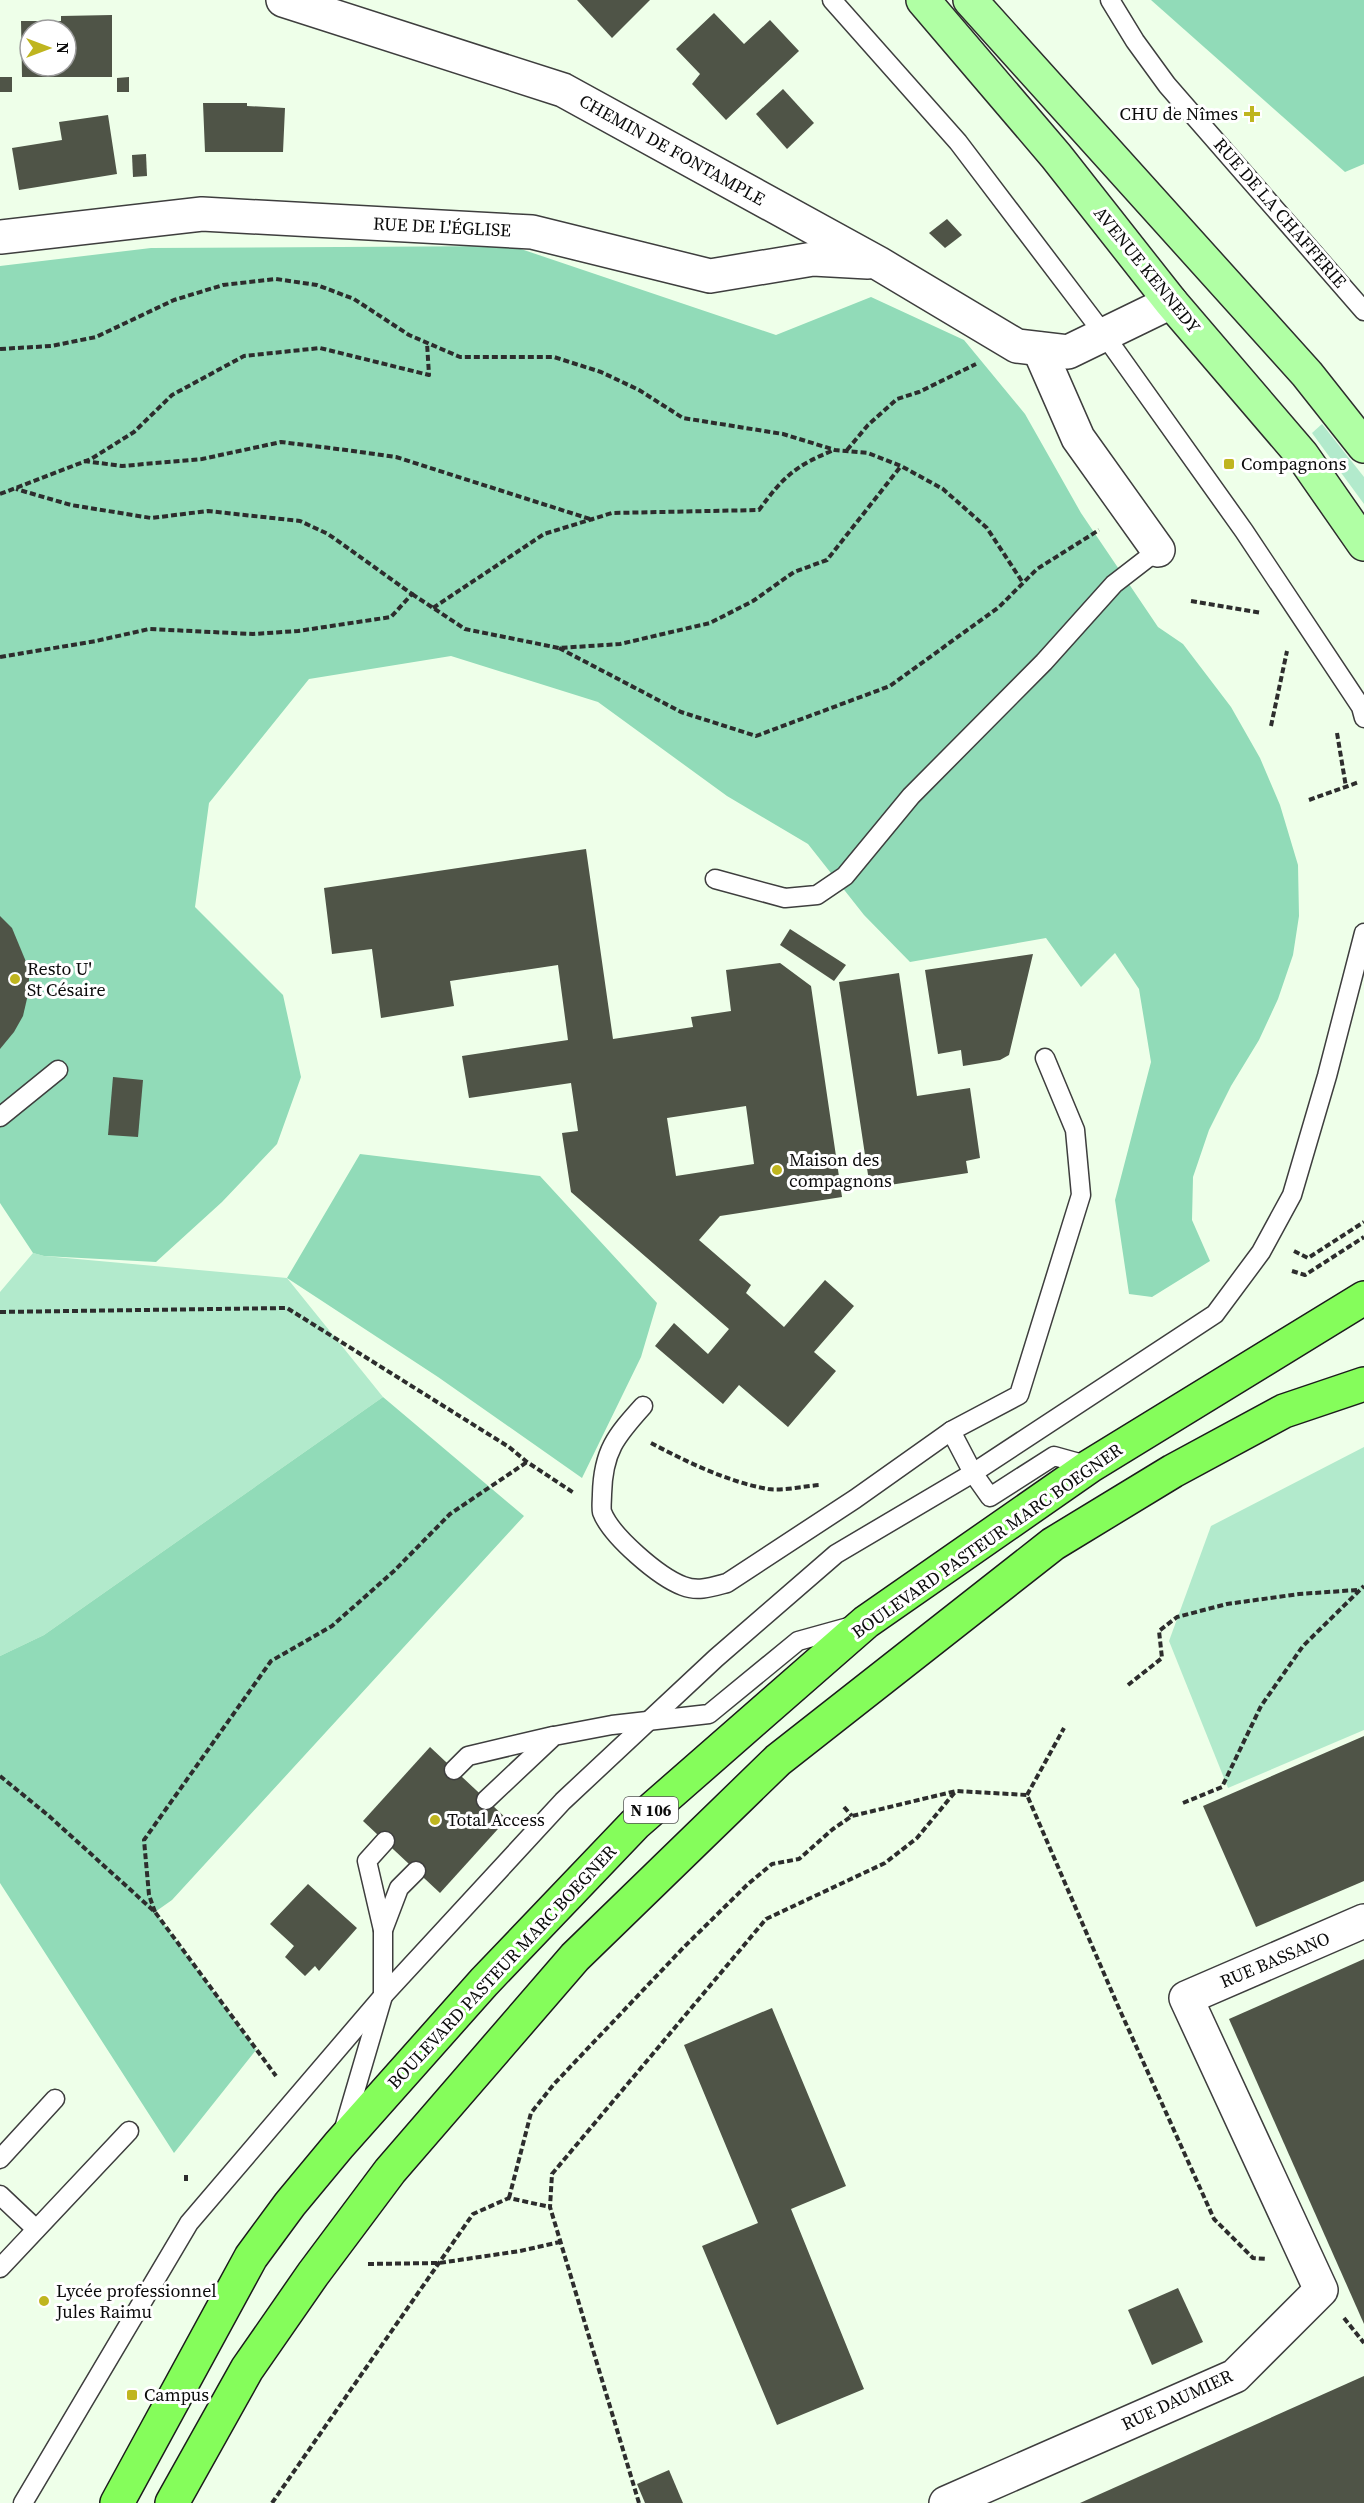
<svg xmlns="http://www.w3.org/2000/svg" width="1364" height="2503" font-family="'Source Serif 4',serif">
<style>
.green{fill:#b2eacc}
.forest{fill:#91dbb8}
.building{fill:#4f5447;fill-rule:evenodd}
.lines{fill:none;stroke-linecap:round;stroke-linejoin:round}
.service-casing{stroke:#3e3e3e;stroke-width:21}
.minor-casing{stroke:#3e3e3e;stroke-width:36}
.secondary-casing{stroke:#2d2d2d;stroke-width:36}
.primary-casing{stroke:#1c1c1c;stroke-width:36}
.path{stroke:#2d2d2d;stroke-width:4;stroke-dasharray:6 3;stroke-linecap:butt}
.service{stroke:#fff;stroke-width:18}
.minor{stroke:#fff;stroke-width:33}
.secondary{stroke:#b0ffa4;stroke-width:33}
.primary{stroke:#85fd5b;stroke-width:33}
.poi-dot{fill:#bfb51f;stroke:#fff;stroke-width:2}
.labels{text-anchor:middle;stroke-width:6;stroke-linejoin:round;paint-order:stroke}
.shield{fill:#fff;stroke:#545454;stroke-width:1.5}
.shield-label{font-size:16px;font-weight:bold;fill:#0b0b0b}
.poi-label{font-size:18px;fill:#0b0b0b;stroke:#fff;text-anchor:start}
.street-label{font-size:18px;fill:#0b0b0b;stroke:#fff}
</style>
<rect width="100%" height="100%" fill="#eeffe9"/>
<!-- green -->
<g class="green">
<polygon points="1322,424 1364,477 1364,504 1312,433"/>
<polygon points="33,1253 44,1256 287,1278 383,1397 44,1635 0,1656 0,1292"/>
<polygon points="1364,1447 1364,1730 1228,1788 1169,1641 1211,1526"/>
</g>
<!-- forest -->
<g class="forest">
<polygon points="1151,0 1364,0 1364,164 1345,172"/>
<polygon points="512,246 776,335 871,297 964,340 1025,414 1081,513 1158,627 1183,644 1231,707 1260,758 1280,805 1298,865 1299,916 1293,955 1278,999 1259,1040 1231,1086 1209,1130 1193,1177 1192,1220 1210,1261 1152,1297 1129,1294 1115,1200 1151,1062 1139,989 1115,953 1081,987 1046,938 910,962 864,915 808,844 727,796 598,702 451,656 309,679 209,803 195,907 283,995 301,1077 277,1144 222,1202 156,1262 44,1256 33,1253 0,1203 0,266 151,248"/>
<polygon points="360,1154 540,1176 657,1303 641,1357 582,1478 438,1377 287,1278"/>
<polygon points="383,1397 524,1516 172,1900 155,1912 256,2050 174,2153 0,1883 0,1656 44,1635"/>
</g>
<!-- building -->
<g class="building">
<polygon points="577,0 650,0 612,38"/>
<polygon points="714,13 744,44 770,20 799,51 726,120 692,84 700,74 676,49"/>
<path d="M 112,15 L 112,77 L 22,77 L 21,21 L 61,21 L 61,16 ZM 30,30 L 66,30 L 66,66 L 30,66 Z"/>
<rect x="0" y="77" width="12" height="15"/>
<polygon points="129,77 129,92 117,92 117,78"/>
<polygon points="783,89 814,123 787,149 756,114"/>
<polygon points="203,103 247,103 247,106 285,108 283,152 205,152"/>
<polygon points="108,115 117,174 19,190 12,148 62,140 59,122"/>
<polygon points="146,154 147,176 133,177 132,155"/>
<polygon points="947,219 962,235 945,248 929,233"/>
<path d="M 586,849 L 613,1039 L 693,1027 L 691,1017 L 731,1011 L 726,970 L 780,963 L 811,986 L 842,1197 L 720,1216 L 699,1240 L 751,1285 L 746,1293 L 784,1327 L 825,1280 L 854,1306 L 814,1352 L 836,1371 L 788,1427 L 739,1385 L 723,1404 L 655,1346 L 674,1323 L 708,1354 L 729,1329 L 571,1192 L 562,1133 L 578,1131 L 571,1083 L 469,1098 L 462,1056 L 568,1040 L 558,965 L 450,981 L 454,1006 L 381,1018 L 372,949 L 332,954 L 324,888 ZM 746,1106 L 754,1164 L 676,1176 L 667,1118 Z"/>
<polygon points="0,916 12,928 29,969 29,990 23,1016 14,1032 0,1049"/>
<polygon points="790,929 846,965 834,981 780,945"/>
<polygon points="1033,954 1009,1055 1000,1060 963,1066 961,1050 938,1054 925,970"/>
<polygon points="899,973 917,1096 970,1088 980,1158 966,1161 968,1173 870,1188 839,982"/>
<polygon points="113,1077 143,1080 138,1137 108,1135"/>
<polygon points="1364,1736 1364,1881 1256,1927 1203,1806"/>
<polygon points="430,1747 507,1819 440,1893 363,1821"/>
<polygon points="308,1884 357,1928 319,1971 315,1966 305,1976 285,1957 294,1946 270,1924"/>
<polygon points="1364,1959 1364,2324 1229,2019"/>
<polygon points="772,2008 846,2186 791,2209 864,2389 777,2425 702,2246 758,2223 684,2045"/>
<polygon points="1178,2288 1203,2342 1152,2365 1128,2310"/>
<polygon points="1364,2376 1364,2503 1080,2503"/>
<polygon points="669,2470 683,2503 645,2503 637,2484"/>
</g>
<g class="lines">
<defs>
<g id="service">
<polyline points="832,0 958,142 1103,333 1244,531 1361,707 1364,718"/>
<polyline points="1110,0 1135,41 1167,85 1364,311"/>
<polyline points="715,879 785,898 817,895 845,876 911,796 1044,662 1114,584 1158,550"/>
<polyline points="0,1117 58,1070"/>
<path d="M 643,1406 C 616,1436 603,1451 602,1494 C 602,1499 601,1508 602,1512 C 611,1536 659,1577 683,1586 C 698,1592 712,1587 727,1583 L 855,1499 L 951,1431 L 1019,1395 L 1081,1195 L 1075,1130 L 1045,1058"/>
<polyline points="951,1431 973,1473 990,1497 1054,1456 1090,1466"/>
<polyline points="454,1770 468,1756 553,1736"/>
<polyline points="486,1800 554,1736 612,1725 709,1714 798,1641 852,1626"/>
<polyline points="383,1930 367,1861 385,1841"/>
<polyline points="343,2132 383,1996 383,1930 399,1888 416,1871"/>
<polyline points="0,2159 55,2099"/>
<polyline points="0,2195 36,2229"/>
<polyline points="0,2268 129,2131"/>
<polyline points="23,2503 189,2223 383,1996 563,1801 716,1658 836,1554 973,1473 1215,1314 1261,1252 1292,1195 1327,1076 1364,933"/>
</g>
<g id="minor">
<polyline points="283,0 563,90 878,263 1017,346 1068,352 1171,302"/>
<polyline points="0,237 202,214 532,232 710,276 813,259 868,262"/>
<polyline points="1039,349 1078,438 1158,550"/>
<polyline points="946,2503 1235,2376 1321,2290 1186,1998 1364,1921"/>
</g>
<g id="secondary">
<polyline points="923,0 1056,156 1171,302 1302,455 1364,544"/>
<polyline points="970,0 1307,374 1364,446"/>
</g>
<g id="primary">
<polyline points="117,2503 251,2257 290,2204 339,2145 484,1982 635,1824 866,1622 1090,1466 1364,1298"/>
<polyline points="172,2503 247,2369 313,2274 390,2171 575,1957 778,1760 1053,1544 1173,1471 1284,1411 1364,1384"/>
</g>
</defs>
<!-- service casing -->
<use href="#service" class="service-casing"/>
<!-- minor casing -->
<use href="#minor" class="minor-casing"/>
<!-- secondary casing -->
<use href="#secondary" class="secondary-casing"/>
<!-- primary casing -->
<use href="#primary" class="primary-casing"/>
<!-- path -->
<g class="path">
<polyline points="0,349 51,346 96,337 174,300 223,285 276,279 317,285 354,299 409,335 460,357 554,357 601,372 639,390 683,418 783,434 835,450 868,453 901,466 943,489 987,528 1023,583"/>
<polyline points="847,450 868,425 897,399 919,392 976,364"/>
<polyline points="84,461 122,466 202,459 281,442 346,450 396,457 593,520"/>
<polyline points="0,494 91,459 134,432 172,395 244,356 320,348 429,375 427,343"/>
<polyline points="412,594 465,629 559,648 620,644 710,623 753,601 794,572 827,560 901,466"/>
<polyline points="1191,601 1262,613"/>
<path d="M 433,608 L 544,534 L 612,513 L 759,510 C 784,476 795,466 834,450"/>
<polyline points="559,648 681,712 756,736 890,686 999,607 1037,569 1099,530"/>
<polyline points="0,657 96,641 149,629 253,634 298,631 391,617 412,594 328,534 300,521 208,511 151,518 71,505 16,489"/>
<polyline points="1271,726 1287,651"/>
<polyline points="1337,733 1346,787"/>
<polyline points="1309,800 1359,782"/>
<polyline points="1294,1251 1308,1258 1364,1222"/>
<polyline points="1292,1271 1305,1275 1364,1237"/>
<polyline points="0,1312 287,1308 509,1447 527,1462 574,1493"/>
<path d="M 651,1443 C 687,1462 728,1482 768,1489 C 784,1491 804,1486 820,1485"/>
<polyline points="1128,1685 1162,1658 1159,1631 1177,1617 1227,1604 1299,1594 1357,1590"/>
<polyline points="0,1776 49,1816 155,1912 276,2076"/>
<polyline points="1027,1795 1064,1728"/>
<polyline points="1183,1803 1222,1787 1261,1706 1303,1646 1364,1586"/>
<polyline points="844,1807 852,1816"/>
<polyline points="155,1912 149,1895 144,1840 271,1661 332,1626 394,1571 450,1514 527,1462"/>
<polyline points="186,2181 186,2172"/>
<polyline points="509,2198 531,2113 554,2084 684,1947 748,1884 772,1864 799,1859 833,1829 852,1816 956,1791 1027,1795 1118,2006 1214,2219 1253,2258 1267,2259"/>
<polyline points="368,2264 439,2263 520,2251 560,2242"/>
<polyline points="1344,2318 1364,2343"/>
<polyline points="272,2503 473,2214 509,2198 550,2207"/>
<polyline points="639,2503 550,2207 552,2174 766,1919 885,1863 917,1838 955,1792"/>
</g>
<!-- service -->
<use href="#service" class="service"/>
<!-- minor -->
<use href="#minor" class="minor"/>
<!-- secondary -->
<use href="#secondary" class="secondary"/>
<!-- primary -->
<use href="#primary" class="primary"/>
</g>
<!-- markers -->
<g class="poi-dot">
<path d="M1249 105h6v6h6v6h-6v6h-6v-6h-6v-6h6z"/>
<rect x="1223" y="458" width="12" height="12" rx="3"/>
<circle cx="15" cy="979" r="6"/>
<circle cx="777" cy="1170" r="6"/>
<circle cx="435" cy="1820" r="6"/>
<circle cx="44" cy="2301" r="6"/>
<rect x="126" y="2389" width="12" height="12" rx="3"/>
</g>
<g class="labels">
<!-- shield labels -->
<rect class="shield" x="624" y="1797" width="54" height="26" rx="4.5"/>
<g class="shield-label">
<text x="651" y="1816">N 106</text>
</g>
<!-- poi labels -->
<g class="poi-label">
<text x="1238" y="120" text-anchor="end">CHU de Nîmes</text>
<text x="1241" y="470">Compagnons</text>
<text x="27" y="975">Resto U'<tspan x="27" dy="21">St Césaire</tspan></text>
<text x="789" y="1166">Maison des<tspan x="789" dy="21">compagnons</tspan></text>
<text x="447" y="1826">Total Access</text>
<text x="56" y="2297">Lycée professionnel<tspan x="56" dy="21">Jules Raimu</tspan></text>
<text x="144" y="2401">Campus</text>
</g>
<!-- street labels -->
<g class="street-label">
<text transform="translate(672 150) rotate(29)" y="6">CHEMIN DE FONTAMPLE</text>
<text transform="translate(1280 213) rotate(49)" y="6">RUE DE LA CHAFFERIE</text>
<text transform="translate(442 227) rotate(3)" y="6">RUE DE L'ÉGLISE</text>
<text transform="translate(1147 270) rotate(51)" y="6">AVENUE KENNEDY</text>
<text transform="translate(987 1541) rotate(-35)" y="6">BOULEVARD PASTEUR MARC BOEGNER</text>
<text transform="translate(1275 1960) rotate(-23)" y="6">RUE BASSANO</text>
<text transform="translate(502 1967) rotate(-47)" y="6">BOULEVARD PASTEUR MARC BOEGNER</text>
<text transform="translate(1177 2400) rotate(-25)" y="6">RUE DAUMIER</text>
</g>
</g>
<!-- north arrow -->
<g transform="translate(48 48) rotate(90)"><circle r="28" fill="#ffffff" stroke="#9d9d9d" stroke-width="1.5"/>
<path d="M0-4.5L10 22L0 15L-10 22Z" fill="#bfb51f"/>
<text y="-9" font-size="16" font-weight="bold" text-anchor="middle" fill="#0b0b0b">N</text>
</g>
</svg>
